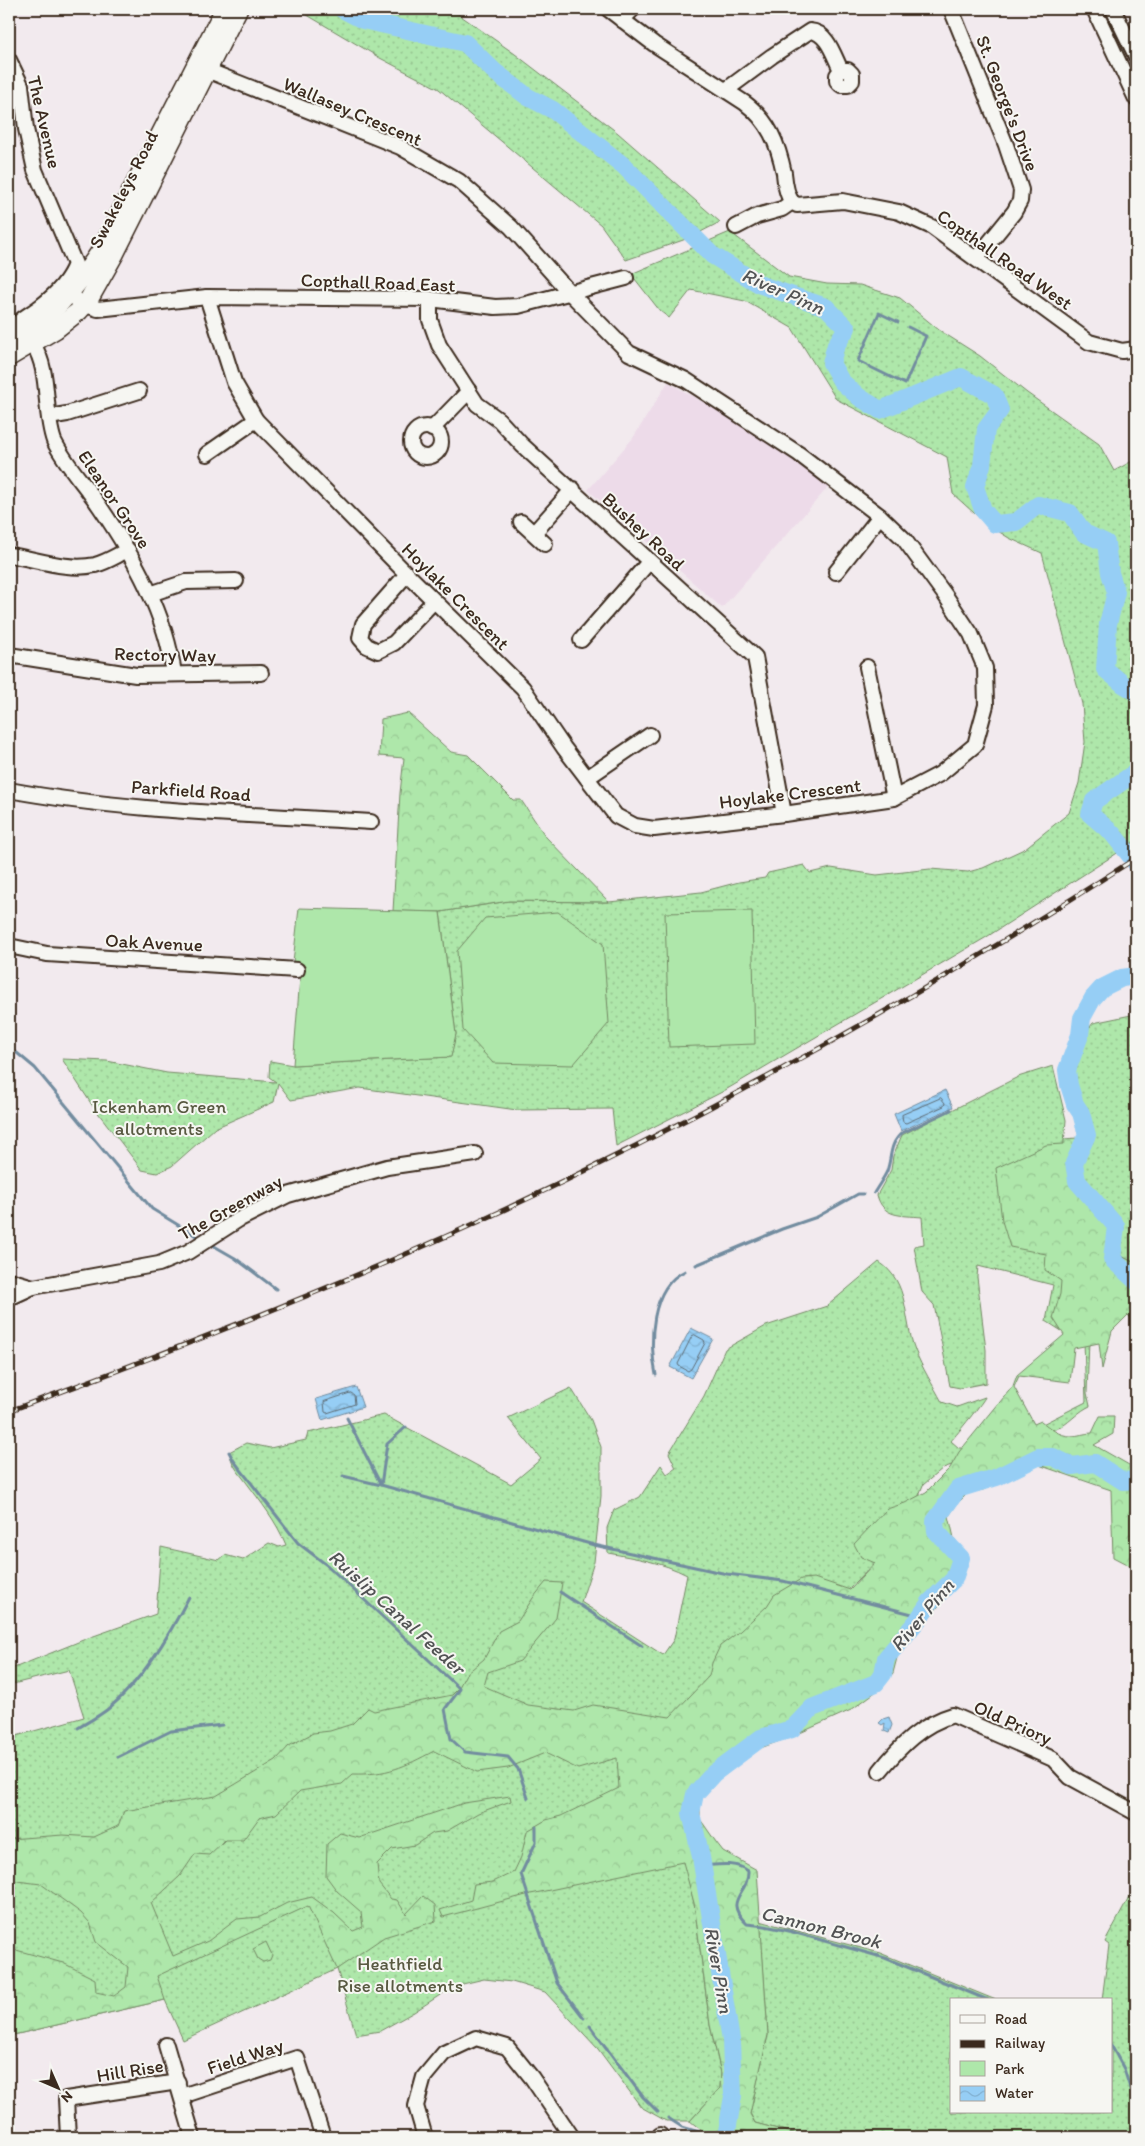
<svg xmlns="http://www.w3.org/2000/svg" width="1145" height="2146" font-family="Itim,sans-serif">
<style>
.built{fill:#eddbe9}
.green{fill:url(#green-dots);stroke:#748864}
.forest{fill:url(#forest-crowns);stroke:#748864}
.pitch{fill:#aee7aa;stroke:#748864}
.water{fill:url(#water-waves);stroke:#728c9f}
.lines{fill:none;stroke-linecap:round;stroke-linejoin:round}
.shore{stroke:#5f6c74;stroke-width:1}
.stream{stroke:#728c9f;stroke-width:3}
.river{stroke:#96cef5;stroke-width:18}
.minor-casing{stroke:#3b2a1e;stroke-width:18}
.major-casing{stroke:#3b2a1e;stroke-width:21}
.minor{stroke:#f6f6f2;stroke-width:14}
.major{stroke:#f6f6f2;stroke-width:18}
.rail-casing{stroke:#3b2a1e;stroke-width:5}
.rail{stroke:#f6f6f2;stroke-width:3;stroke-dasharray:9;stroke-linecap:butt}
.labels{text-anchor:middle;stroke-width:4;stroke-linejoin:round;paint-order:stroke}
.street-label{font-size:19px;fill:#3b2a1e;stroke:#f6f6f2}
.park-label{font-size:19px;fill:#585941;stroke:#f6f6f2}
.water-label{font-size:20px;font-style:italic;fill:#525354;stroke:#f6f6f2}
</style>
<defs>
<pattern id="green-dots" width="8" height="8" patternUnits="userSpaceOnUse" patternTransform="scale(1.25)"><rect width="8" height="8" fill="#aee7aa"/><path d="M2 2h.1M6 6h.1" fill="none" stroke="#97c692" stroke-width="1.8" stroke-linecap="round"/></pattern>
<pattern id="forest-crowns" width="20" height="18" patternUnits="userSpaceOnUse" patternTransform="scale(1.25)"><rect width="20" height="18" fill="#aee7aa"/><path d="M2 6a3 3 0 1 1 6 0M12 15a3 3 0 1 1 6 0" fill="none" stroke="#97c692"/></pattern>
<pattern id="water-waves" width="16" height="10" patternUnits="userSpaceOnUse" patternTransform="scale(1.25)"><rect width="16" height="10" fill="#96cef5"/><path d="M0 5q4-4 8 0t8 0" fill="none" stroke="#82b1d2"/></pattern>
</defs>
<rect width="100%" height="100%" fill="#f2eaee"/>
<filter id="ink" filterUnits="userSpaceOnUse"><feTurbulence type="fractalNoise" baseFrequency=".02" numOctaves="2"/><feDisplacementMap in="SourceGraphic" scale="10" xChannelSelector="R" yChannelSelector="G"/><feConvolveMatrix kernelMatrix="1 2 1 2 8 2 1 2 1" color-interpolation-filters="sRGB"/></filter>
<g filter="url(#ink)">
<!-- built -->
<polygon class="built" points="668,382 752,431 830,485 722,608 588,490 633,438"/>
<!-- green -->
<g class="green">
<polygon points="297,9 451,9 515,54 618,133 720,222 689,238 626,260 601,225 439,89 380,58"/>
<polygon points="730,232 789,277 827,284 860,285 900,298 939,330 980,356 1027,393 1099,444 1114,471 1136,459 1136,841 985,938 722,1092 616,1146 612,1109 517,1110 360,1088 291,1100 278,1083 274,1102 215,1128 172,1166 157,1173 142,1170 92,1105 62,1059 107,1061 167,1073 276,1082 269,1077 270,1061 293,1065 450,1057 456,1034 440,912 509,901 609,902 701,892 739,882 765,878 768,873 804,865 810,873 831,868 877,875 930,869 968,872 983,868 1024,849 1069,813 1079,783 1085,742 1082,704 1042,553 1009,538 985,523 953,494 947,457 836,399 792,328 745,301 691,290 669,318 660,311 631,274"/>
<polygon points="1136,1014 1136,1267 1133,1262 1119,1255 1124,1227 1090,1193 1077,1163 1082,1149 1090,1137 1090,1126 1077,1102 1072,1084 1070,1070 1077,1049 1083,1036 1093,1023"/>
<path d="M 1053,1066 L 1066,1120 L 1064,1144 L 1089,1340 L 1087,1393 L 1090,1406 C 1079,1411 1072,1420 1061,1427 L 943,1468 L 923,1485 L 916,1503 L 888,1549 L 796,1644 L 691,1775 L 684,1862 L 694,1903 L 710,2025 L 721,2073 L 720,2088 L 690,2121 L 666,2121 L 641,2107 L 598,2049 L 545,1992 L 512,1982 L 484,1979 L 454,1986 L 414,2012 L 380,2031 L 356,2035 L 337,1969 L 183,2040 L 165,2000 L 9,2036 L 9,1738 L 84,1717 L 69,1670 L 9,1685 L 9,1670 L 88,1638 L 156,1614 L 161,1547 L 219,1560 L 225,1555 L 243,1560 L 269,1543 L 279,1547 L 286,1545 C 277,1522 260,1501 246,1482 C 237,1470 233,1467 229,1452 L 246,1443 L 270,1448 L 306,1440 L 308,1433 L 384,1415 L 511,1484 L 541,1459 L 508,1418 L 571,1388 L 591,1420 L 601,1447 L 601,1496 L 594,1562 L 581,1602 L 663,1655 L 674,1639 L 687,1575 C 662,1562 635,1558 608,1553 L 607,1528 L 614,1510 L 640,1497 L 661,1465 L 667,1474 L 676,1468 L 669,1453 L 704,1396 L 725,1349 L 766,1326 L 827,1306 L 879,1262 C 910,1282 903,1319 915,1350 C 922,1368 933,1385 942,1402 L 957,1407 L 985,1397 C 984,1401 957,1434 951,1441 L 959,1448 L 995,1448 L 1086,1402 L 1084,1341 L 1068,1335 L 1046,1321 L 1053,1285 L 978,1266 L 977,1277 L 986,1350 L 986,1383 L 960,1388 L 950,1386 L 934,1305 L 922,1292 L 914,1246 L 924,1244 L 922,1217 C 901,1215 883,1218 877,1195 L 891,1170 L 893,1156 L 902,1135 L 1018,1077 Z"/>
<polygon points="1136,1885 1136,2137 808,2137 755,2123 750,2113 768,2035 760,1921 880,1953 996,2000 951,2000 951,2112 1111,2112 1111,2000 1102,2000 1109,1945 1105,1942"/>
</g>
<!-- forest -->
<g class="forest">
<polygon points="408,713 451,752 468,755 513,800 521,800 546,837 609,902 509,901 440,912 393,911 400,793 404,758 379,756 381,719"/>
<path d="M 1090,1137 L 1082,1149 L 1077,1163 L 1090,1193 L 1124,1227 L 1119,1255 L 1133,1262 L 1136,1267 L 1136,1323 L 1128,1315 L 1112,1331 L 1102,1369 L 1099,1343 L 1074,1348 L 1070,1382 L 1019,1376 L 1014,1387 L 1034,1424 L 1041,1421 C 1050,1428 1059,1436 1071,1436 C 1078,1436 1085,1433 1092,1433 L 1100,1416 L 1114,1416 L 1113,1434 L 1094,1445 L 1136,1469 L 1136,1569 L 1113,1557 L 1111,1490 L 1036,1464 L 983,1490 L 968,1493 L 957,1504 L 949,1516 L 954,1538 L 968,1559 L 960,1581 L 898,1654 L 893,1673 L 881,1688 L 851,1710 L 791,1737 L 752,1751 L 724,1776 L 710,1784 L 700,1795 L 700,1819 L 716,1842 L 723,1851 L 757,1870 L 768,2035 L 750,2114 L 755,2123 L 808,2137 L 704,2137 L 700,2129 L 690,2121 L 720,2088 L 721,2073 L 710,2025 L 694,1903 L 683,1862 L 526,1895 L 443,1917 L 440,1910 L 471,1900 L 474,1884 L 493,1882 L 514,1872 L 521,1857 L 527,1831 L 546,1820 L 561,1816 L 619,1788 L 617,1758 L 578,1769 L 545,1753 L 508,1768 L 477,1772 L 434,1751 C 404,1767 387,1775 353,1774 L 342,1784 L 300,1791 L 276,1814 L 259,1818 L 243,1840 L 225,1840 L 209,1855 L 195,1854 L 180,1876 L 151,1903 L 173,1956 L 208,1941 L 237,1919 L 260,1917 L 287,1903 L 312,1897 L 334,1913 L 353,1931 L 363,1927 L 361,1912 L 337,1891 L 326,1876 L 327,1844 L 340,1833 L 359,1838 L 464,1803 L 510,1796 L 511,1801 L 478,1813 L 447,1831 L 433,1833 L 415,1845 L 392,1849 L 377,1864 L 379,1884 L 391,1899 L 397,1900 L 406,1914 L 423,1896 L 435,1905 L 436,1921 L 384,1937 L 337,1969 L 308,1906 L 157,1976 L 165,2000 L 9,2036 L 9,1948 L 63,1963 L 95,1979 L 96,1992 L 114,1996 L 126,1987 L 128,1967 L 96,1942 L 90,1923 L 81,1913 L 41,1884 L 9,1880 L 9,1839 L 63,1835 L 94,1837 L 118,1826 L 124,1811 L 216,1796 L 276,1760 L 289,1746 L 313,1733 L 330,1731 L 352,1724 L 368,1708 L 374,1711 L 452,1695 L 458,1689 L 466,1674 L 484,1659 L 499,1631 L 518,1621 L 533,1598 L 546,1582 L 562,1583 L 556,1618 L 520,1661 L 488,1672 L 484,1686 L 528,1705 L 574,1711 L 593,1705 L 670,1717 L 709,1676 L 712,1663 L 720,1646 L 740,1631 L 767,1606 L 774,1595 L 801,1579 L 814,1578 L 850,1590 L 875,1563 L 861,1557 L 854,1544 L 887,1509 L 905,1503 L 926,1492 L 950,1468 L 959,1452 L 1013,1386 L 1017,1375 L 1064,1335 L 1053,1318 L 1060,1294 L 1061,1281 L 1045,1270 L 1046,1254 L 1010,1247 L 1002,1221 L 996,1168 L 1046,1145 L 1064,1144 L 1064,1139 Z"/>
</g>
<!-- pitch -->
<g class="pitch">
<polygon points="299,908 440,912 456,1034 451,1057 293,1065 301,965 293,962"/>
<polygon points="752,911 755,1044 669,1047 665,913"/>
<polygon points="558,912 603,944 609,1023 573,1065 493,1063 463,1030 457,951 485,918"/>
<polygon points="266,1942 272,1955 270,1960 263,1962 258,1959 253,1949"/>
</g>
<!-- water -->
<g class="water">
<polygon points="945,1090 953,1107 901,1131 894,1114"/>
<polygon points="691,1328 713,1339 691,1378 670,1367"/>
<polygon points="356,1387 363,1407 322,1420 316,1399"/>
<polygon points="889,1717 892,1725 889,1733 884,1731 885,1723 882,1725 879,1723 883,1719"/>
</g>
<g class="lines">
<!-- shore -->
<g class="shore">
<polygon points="941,1098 945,1103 944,1106 906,1123 903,1122 902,1115"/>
<polygon points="695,1335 704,1340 705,1343 691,1369 688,1371 679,1366 678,1364 692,1336"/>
<polygon points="351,1393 354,1395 355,1404 327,1413 325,1412 324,1402"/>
</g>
<!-- stream -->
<g class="stream">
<polyline points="898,322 879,313 858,361 905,384 926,336 908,327"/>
<polyline points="9,1050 17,1053 35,1068 152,1209 201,1239"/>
<path d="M 874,1193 C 878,1186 884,1178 887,1171 C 892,1157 889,1144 902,1133 L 951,1110 L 950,1109"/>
<polyline points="209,1243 235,1258 276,1289"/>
<polyline points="696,1265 782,1229 817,1217 858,1194 863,1194"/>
<path d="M 656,1375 C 649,1343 650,1287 685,1271"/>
<polyline points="347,1418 381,1485 594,1545 727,1574 783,1581 920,1616"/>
<polyline points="229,1452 234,1461 298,1543 328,1566 460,1689 445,1709 451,1739 465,1752 508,1757 518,1769 528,1798"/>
<polyline points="343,1476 381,1485 387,1444 406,1427"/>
<polyline points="560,1592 642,1646"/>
<path d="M 78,1728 C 88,1722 99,1716 108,1709 C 143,1680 168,1637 189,1597"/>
<polyline points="118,1757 171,1731 222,1725"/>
<polyline points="536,1827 536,1842 521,1874 557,1983 584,2018"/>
<path d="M 702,1866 C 717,1865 735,1861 748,1871 C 749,1895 721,1899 747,1924 L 765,1926 L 789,1931 L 885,1958 L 988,2000"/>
<polyline points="590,2026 643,2097 658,2112"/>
<polyline points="1111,2045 1124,2069 1136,2107"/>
<polyline points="668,2118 682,2127 716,2137"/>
</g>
<!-- river -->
<g class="river">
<polyline points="342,9 363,20 465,43 495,72 528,97 553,110 624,166 712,255 761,285 826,307 847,328 836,345 831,363 841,381 859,397 880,410 961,377 994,395 1000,410 986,429 982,465 975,487 983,510 995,524 1016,522 1038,505 1070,513 1084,533 1106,543 1110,573 1116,592 1108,624 1105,669 1123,684 1136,692"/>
<polyline points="1136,772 1094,801 1090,814 1112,833 1136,863"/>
<polyline points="1136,976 1122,978 1102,988 1093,998 1082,1018 1080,1035 1067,1070 1069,1085 1075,1104 1081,1113 1087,1135 1074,1163 1077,1181 1116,1226 1112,1259 1136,1281"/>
<polyline points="726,2137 733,2096 731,2040 701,1857 691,1813 695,1794 714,1773 761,1738 792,1729 812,1708 876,1683 883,1674 886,1658 917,1621 930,1602 954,1579 961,1558 936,1531 935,1521 958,1489 997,1477 1038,1457 1053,1457 1072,1466 1095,1463 1123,1481 1136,1480"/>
</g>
<defs>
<g id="minor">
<path d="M 608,9 L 654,44 L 745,103 C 769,121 778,144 784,173 C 785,183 786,194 792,202"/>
<polyline points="951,9 1006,145 1021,190 1020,201 1014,212 976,259"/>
<polyline points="1094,9 1136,99"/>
<polyline points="1113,9 1136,56"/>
<polyline points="622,20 633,9"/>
<path d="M 9,60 L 21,85 L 26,129 L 35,170 L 75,264 C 69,281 55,295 41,306 C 33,313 15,321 12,331 L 16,339"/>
<polyline points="199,67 400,147 459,181 511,227 570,293 629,353 686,380 799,454 880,516 904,539 945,595 971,634 985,668 986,705 975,745 940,774 894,798 784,814 654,829 635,826 616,816 564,748 523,688 402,569 256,420 234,382 207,297"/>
<path d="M 726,90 L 772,56 L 810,31 C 828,32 834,57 841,70 L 848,70 L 852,74 L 852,81 L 848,85 L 841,85 L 837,81 L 837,75 L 841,70"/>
<polyline points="736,227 757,216 782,209 792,202 797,205 843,201 899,212 932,227 1089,342 1122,351 1136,349"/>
<polyline points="72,291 74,297 80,303 98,309 207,297 430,299 495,307 518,306 626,278"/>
<polyline points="430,299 430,320 439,345 477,404 499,420 522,445 755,657 784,814"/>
<path d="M 33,344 C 51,372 43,410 54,441 C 66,465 85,485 100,507 C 134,557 166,614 174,674"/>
<polyline points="49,417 67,414 139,391"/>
<circle cx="426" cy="442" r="15"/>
<polyline points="432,429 469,391"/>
<polyline points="207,454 256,420"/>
<polyline points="521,522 545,544"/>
<polyline points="534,533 573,489"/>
<path d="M 9,555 C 36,559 68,571 95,565 C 107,562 117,555 128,550"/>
<polyline points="836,572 880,516"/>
<polyline points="407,574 363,624 360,638 367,646 378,651 394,643 434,601"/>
<polyline points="150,594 186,582 236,581"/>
<polyline points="581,640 649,562"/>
<polyline points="9,655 136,675 261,673"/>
<polyline points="867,667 894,798"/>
<polyline points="587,778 650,735"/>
<path d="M 9,790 C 127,812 251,814 371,822"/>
<polyline points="9,946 47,954 297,970"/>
<polyline points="9,1280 33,1287 159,1264 188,1252 238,1220 288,1195 387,1167 475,1154"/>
<polyline points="9,1298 33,1287"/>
<path d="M 880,1771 C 900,1746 922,1724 953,1715 L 1053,1759 L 1070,1777 L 1136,1813"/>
<polyline points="166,2045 193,2137"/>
<polyline points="182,2096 297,2058 323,2137"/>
<polyline points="660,2135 660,2137"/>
<polyline points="68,2137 66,2099 178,2082"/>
<polyline points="425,2137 416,2106 424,2077 444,2053 476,2038 507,2047 532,2078 572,2137"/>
</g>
<g id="major">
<path d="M 9,343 C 49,321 77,287 102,249 L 223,12"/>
<polyline points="9,357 56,329 79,311 88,301 115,253 238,9"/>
</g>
</defs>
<!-- minor casing -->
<use href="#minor" class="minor-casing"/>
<!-- major casing -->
<use href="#major" class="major-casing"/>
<!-- minor -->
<use href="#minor" class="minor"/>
<!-- major -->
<use href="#major" class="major"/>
<defs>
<path id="rail" d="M 9,1411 C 167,1353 324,1292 478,1222 C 706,1117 925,994 1136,858"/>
</defs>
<!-- rail casing -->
<use href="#rail" class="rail-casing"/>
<!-- rail -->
<use href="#rail" class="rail"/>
</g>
</g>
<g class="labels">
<!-- street labels -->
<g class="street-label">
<text transform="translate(1008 103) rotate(69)" y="7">St. George's Drive</text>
<text transform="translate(353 111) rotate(23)" y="7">Wallasey Crescent</text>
<text transform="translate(45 122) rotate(77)" y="7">The Avenue</text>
<text transform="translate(123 189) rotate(-63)" y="7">Swakeleys Road</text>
<text transform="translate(1005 259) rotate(35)" y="7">Copthall Road West</text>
<text transform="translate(378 282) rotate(2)" y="7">Copthall Road East</text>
<text transform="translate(115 499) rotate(56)" y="7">Eleanor Grove</text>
<text transform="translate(644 531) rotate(43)" y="7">Bushey Road</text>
<text transform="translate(456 596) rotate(45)" y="7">Hoylake Crescent</text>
<text transform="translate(165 654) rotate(1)" y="7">Rectory Way</text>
<text transform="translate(191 790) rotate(4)" y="7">Parkfield Road</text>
<text transform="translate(790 793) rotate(-7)" y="7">Hoylake Crescent</text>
<text transform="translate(154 942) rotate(3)" y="7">Oak Avenue</text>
<text transform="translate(230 1207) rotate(-29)" y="7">The Greenway</text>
<text transform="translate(1013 1722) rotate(24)" y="7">Old Priory</text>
<text transform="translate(245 2056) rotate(-18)" y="7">Field Way</text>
<text transform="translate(130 2070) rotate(-9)" y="7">Hill Rise</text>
</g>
<!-- park labels -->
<g class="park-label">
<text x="159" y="1113">Ickenham Green<tspan x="159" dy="22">allotments</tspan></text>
<text x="400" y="1970">Heathfield<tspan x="400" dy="22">Rise allotments</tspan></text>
</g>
<!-- water labels -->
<g class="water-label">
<text transform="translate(783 291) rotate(24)" y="7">River Pinn</text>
<text transform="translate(397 1612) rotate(42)" y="7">Ruislip Canal Feeder</text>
<text transform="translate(922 1615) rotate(-50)" y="7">River Pinn</text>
<text transform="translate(821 1927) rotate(14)" y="7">Cannon Brook</text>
<text transform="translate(719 1970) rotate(80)" y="7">River Pinn</text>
</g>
</g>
<!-- margin -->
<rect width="1145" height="2146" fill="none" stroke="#f6f6f2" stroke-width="30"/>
<rect x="15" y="15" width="1115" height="2116" fill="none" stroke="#3b2a1e" stroke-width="2" filter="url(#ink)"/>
<!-- legend -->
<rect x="950" y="1998" width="162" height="115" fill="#f6f6f2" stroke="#aba49d"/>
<rect x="960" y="2015" width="25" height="8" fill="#f6f6f2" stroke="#aba49d"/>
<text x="995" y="2024" font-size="15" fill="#3b2a1e">Road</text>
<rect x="960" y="2040" width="25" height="8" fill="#3b2a1e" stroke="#aba49d"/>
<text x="995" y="2048" font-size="15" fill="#3b2a1e">Railway</text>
<rect x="960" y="2061" width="25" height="15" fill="#aee7aa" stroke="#aba49d"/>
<text x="995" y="2074" font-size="15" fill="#3b2a1e">Park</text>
<rect x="960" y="2086" width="25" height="15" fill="url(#water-waves)" stroke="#aba49d"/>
<text x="995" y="2098" font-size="15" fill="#3b2a1e">Water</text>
<!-- north arrow -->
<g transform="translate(58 2088) rotate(135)" stroke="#f6f6f2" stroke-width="4" paint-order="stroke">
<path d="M0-4L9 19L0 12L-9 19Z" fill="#3b2a1e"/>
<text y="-8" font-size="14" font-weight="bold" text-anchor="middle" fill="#3b2a1e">N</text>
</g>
</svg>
